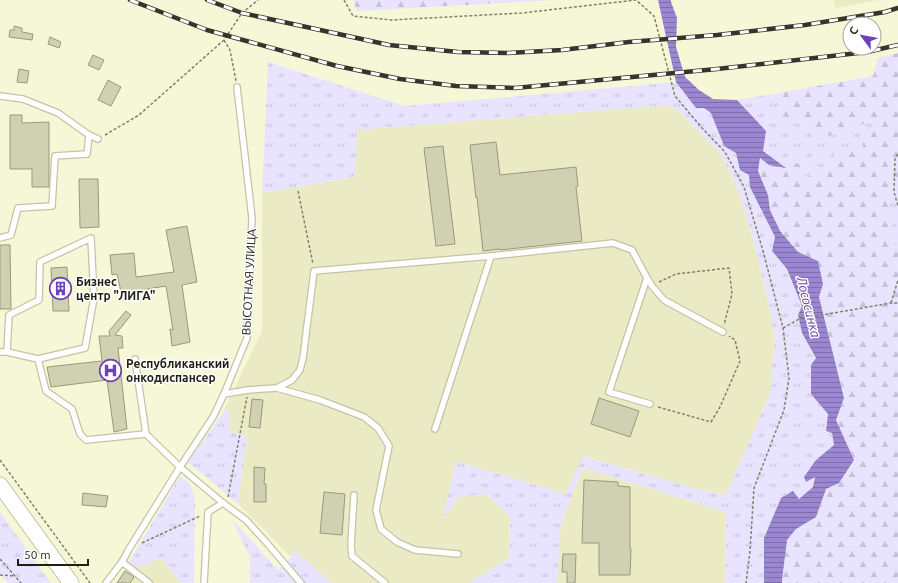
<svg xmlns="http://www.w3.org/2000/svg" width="898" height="583" font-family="Ubuntu,sans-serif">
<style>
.built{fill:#eaebc4}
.grass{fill:url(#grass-tufts)}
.forest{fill:url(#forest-firs)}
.water{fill:url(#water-rules)}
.building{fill:#d0d1b2;stroke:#99997c}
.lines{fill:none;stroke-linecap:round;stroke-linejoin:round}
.service-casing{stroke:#c3c4a5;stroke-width:8}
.secondary-casing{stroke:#c3c4a5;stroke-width:17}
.path{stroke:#81816d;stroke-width:1.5;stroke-dasharray:3 2;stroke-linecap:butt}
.service{stroke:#fff;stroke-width:5.5}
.secondary{stroke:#fff;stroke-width:15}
.rail-casing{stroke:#353528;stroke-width:4.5}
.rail{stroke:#fff;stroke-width:3;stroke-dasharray:9;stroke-linecap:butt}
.labels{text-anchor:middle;stroke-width:3;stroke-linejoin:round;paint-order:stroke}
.poi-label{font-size:12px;font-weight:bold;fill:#1e1e13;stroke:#fff;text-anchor:start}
.street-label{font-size:12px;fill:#1e1e13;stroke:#fff}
.water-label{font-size:13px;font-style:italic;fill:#5f429b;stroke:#fff}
</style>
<defs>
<pattern id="grass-tufts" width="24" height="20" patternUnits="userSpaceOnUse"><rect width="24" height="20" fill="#e8e3fe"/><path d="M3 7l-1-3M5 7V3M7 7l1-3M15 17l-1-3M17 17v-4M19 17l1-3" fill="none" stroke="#c7c2d9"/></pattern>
<pattern id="forest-firs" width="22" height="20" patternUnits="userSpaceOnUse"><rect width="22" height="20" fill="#e8e3fe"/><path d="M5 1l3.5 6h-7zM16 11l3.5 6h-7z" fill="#c7c2d9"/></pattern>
<pattern id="water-rules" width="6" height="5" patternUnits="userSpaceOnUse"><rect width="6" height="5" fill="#9a86d1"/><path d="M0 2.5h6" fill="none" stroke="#7d6da8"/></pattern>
</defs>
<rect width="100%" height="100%" fill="#f6f7d7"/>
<!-- built -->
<g class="built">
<polygon points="834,0 879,0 835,8"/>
<polygon points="668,105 677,110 720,153 739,191 753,240 770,310 775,340 771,372 771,391 726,495 697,489 584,456 566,494 456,461 444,517 459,497 486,494 510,516 509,558 469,583 332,583 294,550 291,557 238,504 247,436 230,432 230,409 223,412 262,331 262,193 355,177 357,130"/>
<polygon points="583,468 726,512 725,583 557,583 561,524"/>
<polygon points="161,558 181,583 116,583 129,562 136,568"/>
</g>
<!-- grass -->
<g class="grass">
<polygon points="268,62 405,106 676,82 696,108 704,108 711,113 724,146 736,153 740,170 749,175 750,187 775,237 772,251 787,269 802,306 798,315 802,333 816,358 811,394 828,413 826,431 832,433 834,445 816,460 815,477 813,487 799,499 793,492 781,498 764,538 764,583 725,583 726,512 583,468 561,524 557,583 469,583 509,558 510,516 486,494 459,497 443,519 456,461 566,494 583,456 697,489 726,495 771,391 771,372 775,340 770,310 753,240 739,191 720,153 677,110 668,105 357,130 355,177 262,193"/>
<polygon points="772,94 781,115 805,124 853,132 869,119 881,117 864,137 862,150 836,154 829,164 803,179 808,166 786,168 763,151 737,100"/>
<polygon points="898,189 898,247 894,245 888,199"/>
<polygon points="230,408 230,432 247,436 238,504 188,462 211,430 223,412"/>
<polygon points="180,476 189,483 195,498 194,583 181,583 161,558 136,568 129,562"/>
<polygon points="0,512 51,583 8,583 0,574"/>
<polygon points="231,518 278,570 291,557 294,550 332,583 250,583 250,557"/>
</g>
<!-- forest -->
<g class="forest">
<polygon points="353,0 554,0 357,11"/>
<polygon points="898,53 898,189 888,199 894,245 898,247 898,583 782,583 782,580 787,540 796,529 816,517 826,489 839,483 854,460 836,420 844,397 819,297 823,284 818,261 798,252 780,231 770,210 768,195 758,171 761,158 785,168 794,163 808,166 804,179 829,164 836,154 862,150 864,137 880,117 869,119 853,132 813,138 805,124 781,115 772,94 873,76 878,58"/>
</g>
<!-- water -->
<polygon class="water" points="658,0 671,0 671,2 677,18 676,47 685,77 699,90 713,99 737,100 766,131 763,151 786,168 769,165 760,158 758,171 768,195 770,210 780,231 798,252 818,261 823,284 819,297 844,398 836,420 854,460 839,483 826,489 816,517 796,529 787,540 782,580 782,583 764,583 764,538 781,498 793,491 799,499 813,487 815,477 806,482 804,477 816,460 834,445 832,433 826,431 828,414 811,394 811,365 816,358 802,333 798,315 802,306 787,269 772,251 775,237 750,187 749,175 740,170 736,153 724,146 711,113 704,108 696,108 676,82"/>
<!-- building -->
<g class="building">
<polygon points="14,26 22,28 22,32 33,34 32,40 9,37 10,30 14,30"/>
<polygon points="50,37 61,42 59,48 48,44"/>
<polygon points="93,55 104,60 99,70 88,65"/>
<polygon points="19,69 29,71 27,83 17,82"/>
<polygon points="108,80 121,87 111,106 98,100"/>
<polygon points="10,115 22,115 22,123 49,122 49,187 32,187 32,169 10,169"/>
<polygon points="496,142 500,175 576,167 578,186 576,187 582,241 500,250 500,249 483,251 477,197 476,198 470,145"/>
<polygon points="443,146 455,244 436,246 424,148"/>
<polygon points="79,179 98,179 99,227 80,228"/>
<polygon points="187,226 197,282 182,285 190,342 172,346 170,329 173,330 166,286 147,289 148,291 121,292 117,274 112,275 110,255 134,253 136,277 174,272 166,230"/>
<polygon points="0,245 10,245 11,309 0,309"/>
<polygon points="67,267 69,311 53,311 51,268"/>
<polygon points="126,311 131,315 115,335 122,336 123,348 118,348 127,429 114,432 107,380 51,387 47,367 102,361 99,336 110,336 109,331"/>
<polygon points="599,398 639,411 630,437 591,424"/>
<polygon points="252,399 263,400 260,428 249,427"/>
<polygon points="254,467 265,468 264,484 266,484 266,502 254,502"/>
<polygon points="584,480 618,482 618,486 630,487 630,549 631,549 630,575 599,575 599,543 582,543"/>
<polygon points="324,492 345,494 342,535 320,533"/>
<polygon points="83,493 108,496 106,507 82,505"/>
<polygon points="563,554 576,554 575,583 567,583 567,572 562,572"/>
<polygon points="125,571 134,577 130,583 117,583"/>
</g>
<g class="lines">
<defs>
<g id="service">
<polyline points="0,96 23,99 58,113 89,135 98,139"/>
<polyline points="0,238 11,235 18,208 52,206 55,156 87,154 89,135"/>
<polyline points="647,278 652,286 664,300 723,332"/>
<polyline points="0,352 7,352 38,359 85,348 94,298 91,238 40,262 39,300 9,315 7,352"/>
<polyline points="38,359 46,391 72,409 80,434 86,440 146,434"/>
<polyline points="135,359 146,434 180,467 223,503 246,520 266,542 301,583"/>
<polyline points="277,388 320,400 364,417 378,428 389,446 376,510 381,529 397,542 415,550 458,554"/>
<polyline points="224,394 248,390 277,388 292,380 300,370 303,358 314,271 491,256 613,243 632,250 647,278 609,392 650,404"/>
<polyline points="435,429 491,256"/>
<polyline points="354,495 351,545 352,556 385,583"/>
<polyline points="122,562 149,583"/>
<polyline points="106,583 122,562 129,549 180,467 213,417 224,394 247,338 252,218 237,87"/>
<polyline points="204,583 208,512 223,503"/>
</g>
<polyline id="secondary" points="0,485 71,583"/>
</defs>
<!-- service casing -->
<use href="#service" class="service-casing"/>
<!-- secondary casing -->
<use href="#secondary" class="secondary-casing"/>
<!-- path -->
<g class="path">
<polyline points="344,0 353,16 391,20 522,13 636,0 654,16 675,96 702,128 725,152 744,187 763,251 783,328 789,378 784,410 754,488 750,551 746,583"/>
<polyline points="224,40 230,50 236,81"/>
<polyline points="105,135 139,115 224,40 242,13 258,0"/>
<polyline points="898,154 895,158 894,192 898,206"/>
<polyline points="298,191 313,264"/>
<polyline points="659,282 676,274 729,268 732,294 724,325"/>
<polyline points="891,303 898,280"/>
<polyline points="783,328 799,319 891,303 898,303"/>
<polyline points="658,407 711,422 720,407 740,361 735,340 729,336"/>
<polyline points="0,460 90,583"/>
<polyline points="228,497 247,397"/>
<polyline points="142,543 200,516"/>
<polyline points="0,559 21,583"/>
<polyline points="0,575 15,576"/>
</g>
<!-- service -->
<use href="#service" class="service"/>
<!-- secondary -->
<use href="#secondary" class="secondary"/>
<defs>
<g id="rail">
<polyline points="130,0 207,30 337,66 400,79 456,86 515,88 717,69 867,52 898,45"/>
<polyline points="207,0 242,13 389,45 458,52 508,53 562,50 629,42 717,35 805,25 885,12 898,8"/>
</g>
</defs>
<!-- rail casing -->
<use href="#rail" class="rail-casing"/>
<!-- rail -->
<use href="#rail" class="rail"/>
</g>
<!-- icons -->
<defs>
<symbol id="building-ring" viewBox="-11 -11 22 22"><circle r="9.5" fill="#fff" stroke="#6c41b9" stroke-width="1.5"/><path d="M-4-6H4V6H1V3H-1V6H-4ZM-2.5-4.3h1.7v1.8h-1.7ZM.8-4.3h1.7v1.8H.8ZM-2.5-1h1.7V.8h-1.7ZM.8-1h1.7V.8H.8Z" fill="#6c41b9"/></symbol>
<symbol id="hospital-ring" viewBox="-11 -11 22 22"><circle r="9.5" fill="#fff" stroke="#6c41b9" stroke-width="1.5"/><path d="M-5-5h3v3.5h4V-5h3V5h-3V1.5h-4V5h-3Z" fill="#6c41b9"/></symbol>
</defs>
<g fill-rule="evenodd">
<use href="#building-ring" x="48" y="276" width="25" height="25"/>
<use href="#hospital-ring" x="98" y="358" width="25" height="25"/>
</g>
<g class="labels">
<!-- poi labels -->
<g class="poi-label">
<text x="76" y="286">Бизнес<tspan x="76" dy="14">центр "ЛИГА"</tspan></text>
<text x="126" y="368">Республиканский<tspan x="126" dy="14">онкодиспансер</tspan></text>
</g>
<!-- street labels -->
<g class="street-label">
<text transform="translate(249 282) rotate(-87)" y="4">ВЫСОТНАЯ УЛИЦА</text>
</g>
<!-- water labels -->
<g class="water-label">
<text transform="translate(809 307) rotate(76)" y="5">Лососинка</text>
</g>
</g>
<!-- north arrow -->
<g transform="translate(862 36) rotate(302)"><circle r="19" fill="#ffffff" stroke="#a5a5a1"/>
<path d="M0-3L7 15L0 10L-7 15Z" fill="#6c41b9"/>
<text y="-6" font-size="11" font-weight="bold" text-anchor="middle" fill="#1e1e13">С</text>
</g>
<!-- scale -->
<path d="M18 559v6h70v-6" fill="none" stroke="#1e1e13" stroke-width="2"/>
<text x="24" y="559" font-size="12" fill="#1e1e13" stroke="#ffffff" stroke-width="3" paint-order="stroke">50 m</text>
</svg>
